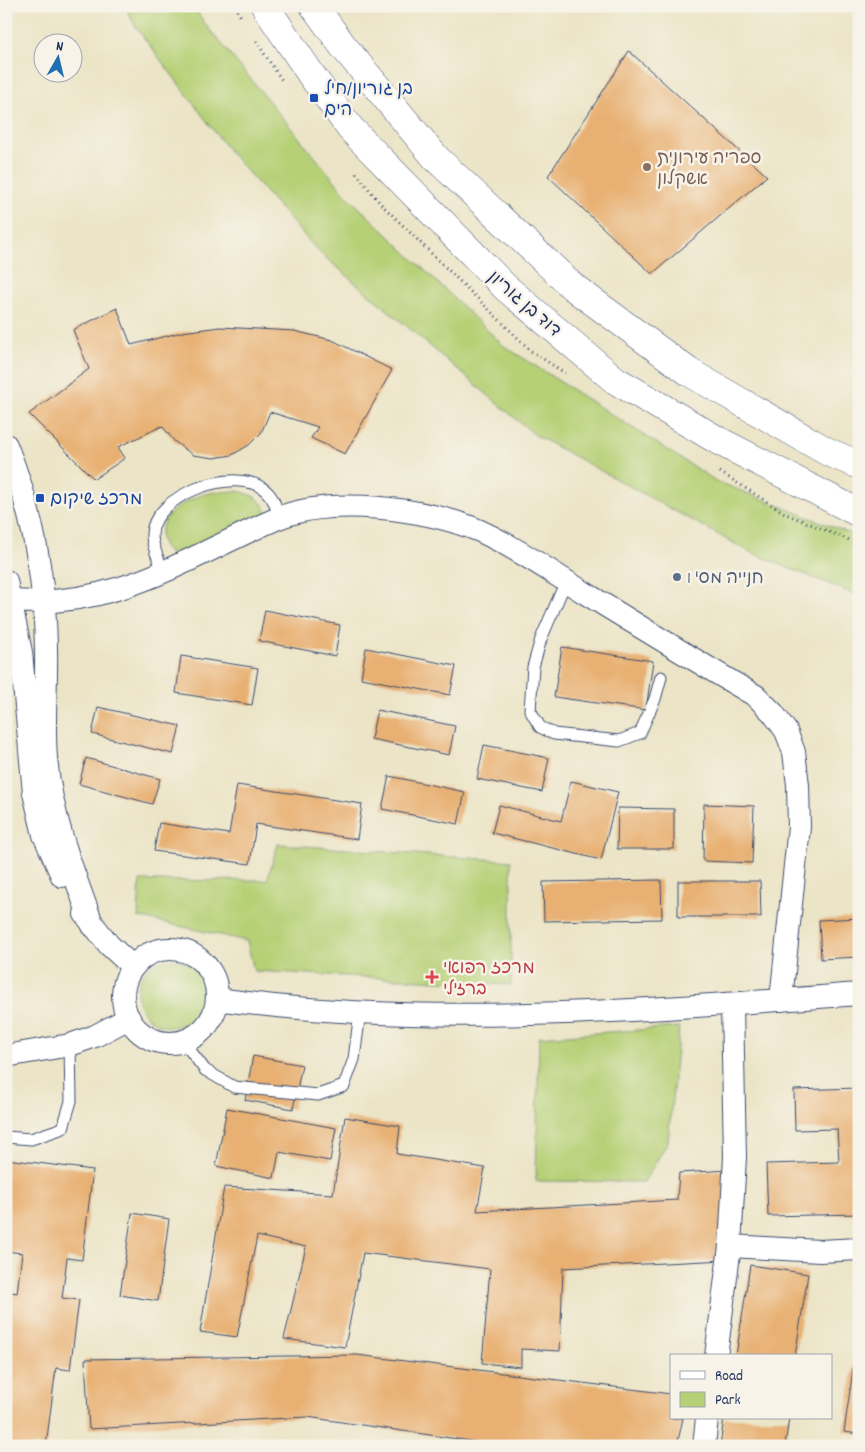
<svg xmlns="http://www.w3.org/2000/svg" width="865" height="1452" font-family="Dekko,'Playpen Sans Hebrew',sans-serif">
<style>
.green{fill:#b6d076;stroke:#68806a}
.building{fill:#e8b072}
.lines{fill:none;stroke-linecap:round;stroke-linejoin:round}
.lane-casing{stroke:#3a4a6e;stroke-width:13}
.street-casing{stroke:#3a4a6e;stroke-width:24}
.secondary-casing{stroke:#3a4a6e;stroke-width:29}
.path{stroke:#3a4a6e;stroke-width:3;stroke-dasharray:1 4;stroke-linecap:butt}
.lane{stroke:#fff;stroke-width:11}
.street{stroke:#fff;stroke-width:22}
.secondary{stroke:#fff;stroke-width:28}
.transit-dot{fill:#1a4fb4;stroke:#f7f3e8;stroke-width:2}
.education-dot{fill:#8d6e63;stroke:#f7f3e8;stroke-width:2}
.service-dot{fill:#5c6f8a;stroke:#f7f3e8;stroke-width:2}
.health-dot{fill:#e0444e;stroke:#f7f3e8;stroke-width:2}
.labels{text-anchor:middle;stroke-width:5;stroke-linejoin:round;paint-order:stroke}
.transit-label{font-size:18px;fill:#164399;stroke:#f7f3e8;text-anchor:start}
.education-label{font-size:18px;fill:#785e54;stroke:#f7f3e8;text-anchor:start}
.street-label{font-size:18px;fill:#1b2f5e;stroke:#f7f3e8}
.service-label{font-size:18px;fill:#4e5e75;stroke:#f7f3e8;text-anchor:start}
.health-label{font-size:18px;fill:#be3a42;stroke:#f7f3e8;text-anchor:start}
</style>
<rect width="100%" height="100%" fill="#f7f3e8"/>
<filter id="ink" filterUnits="userSpaceOnUse"><feTurbulence type="fractalNoise" baseFrequency=".02" numOctaves="2"/><feDisplacementMap in="SourceGraphic" scale="10" xChannelSelector="R" yChannelSelector="G"/><feConvolveMatrix kernelMatrix="1 2 1 2 8 2 1 2 1" color-interpolation-filters="sRGB"/></filter>
<filter id="wash" filterUnits="userSpaceOnUse"><feTurbulence type="fractalNoise" baseFrequency=".0096" numOctaves="4" result="noise"/><feDisplacementMap in="SourceGraphic" scale="20" xChannelSelector="R" yChannelSelector="G"/><feGaussianBlur stdDeviation="1.12" result="paint"/><feColorMatrix in="noise" values="0 0 0 0 0 0 0 0 0 0 0 0 0 0 0 0 0 1.4 0 .05"/><feComposite in="paint" operator="in"/></filter>
<g filter="url(#wash)">
<rect width="100%" height="100%" fill="#ebe4c6"/>
<!-- green -->
<g class="green">
<polygon points="125,6 193,6 206,25 348,197 504,346 716,481 859,537 859,596 752,553 535,435 319,252 230,152 135,26"/>
<path d="M 237,491 C 254,494 263,500 268,516 L 171,556 C 167,550 162,545 161,538 C 157,516 187,499 205,494 C 215,491 226,492 237,491 Z"/>
<polygon points="278,844 511,861 511,985 254,971 247,941 138,917 140,881 267,880"/>
<circle cx="171" cy="993" r="34"/>
<polygon points="679,1027 668,1142 644,1182 536,1181 539,1037"/>
</g>
<g id="blocks">
<!-- building -->
<g class="building">
<polygon points="629,51 767,176 652,274 548,176"/>
<polygon points="117,308 131,345 182,332 220,327 294,331 332,340 392,370 345,454 311,438 318,427 270,412 261,433 249,445 232,455 214,458 193,455 175,442 162,426 118,447 125,458 94,479 29,414 89,369 73,330"/>
<polygon points="265,610 340,625 335,656 259,641"/>
<polygon points="562,647 653,661 646,710 554,697"/>
<polygon points="366,648 456,666 450,695 361,678"/>
<polygon points="181,656 258,668 252,705 176,693"/>
<polygon points="98,707 180,726 173,754 92,734"/>
<polygon points="377,710 455,726 449,755 371,739"/>
<polygon points="484,745 549,758 542,792 477,779"/>
<polygon points="86,758 160,779 152,804 79,784"/>
<polygon points="389,776 465,792 458,824 382,809"/>
<polygon points="571,781 618,792 601,860 492,833 499,805 561,821"/>
<polygon points="237,785 362,804 357,839 256,824 250,864 154,851 159,823 229,834"/>
<polygon points="704,804 754,806 752,863 703,861"/>
<polygon points="618,808 674,809 674,849 617,849"/>
<polygon points="661,880 662,919 544,921 543,882"/>
<polygon points="678,881 760,881 761,917 678,917"/>
<polygon points="859,918 859,957 821,959 819,920"/>
<polygon points="253,1056 302,1065 293,1109 245,1100"/>
<polygon points="859,1088 859,1214 768,1216 766,1164 839,1162 837,1129 795,1130 794,1090"/>
<polygon points="227,1108 336,1128 330,1161 279,1152 274,1178 216,1166"/>
<polygon points="345,1117 400,1126 397,1154 485,1168 477,1211 677,1200 679,1173 729,1170 726,1260 563,1268 560,1351 521,1349 521,1367 482,1363 490,1269 363,1253 345,1347 284,1339 306,1247 257,1236 237,1337 200,1332 224,1187 333,1194"/>
<polygon points="6,1159 93,1170 82,1260 67,1258 62,1298 79,1300 70,1370 56,1368 46,1446 6,1446 6,1291 17,1293 22,1253 6,1251"/>
<polygon points="132,1213 169,1219 158,1301 120,1295"/>
<polygon points="750,1265 808,1274 795,1356 736,1356"/>
<polygon points="357,1355 671,1394 671,1418 683,1418 677,1446 505,1446 307,1417 89,1429 85,1359"/>
<polygon points="854,1362 859,1363 859,1434 844,1432"/>
<polygon points="724,1418 789,1418 785,1446 720,1446"/>
</g>
</g>
</g>
<g filter="url(#ink)">
<use href="#blocks" fill-opacity="0" stroke="#3a4a6e" stroke-width="1"/>
<g class="lines">
<defs>
<g id="lane">
<path d="M 163,572 C 160,561 152,547 152,536 C 151,495 238,464 266,491 C 274,498 276,507 279,518"/>
<polyline points="566,581 541,639 533,667 530,710 540,727 554,734 619,741 640,733 655,699 661,677"/>
<polyline points="183,1041 205,1070 234,1087 318,1095 344,1086 354,1059 360,1012"/>
<polyline points="6,1137 31,1139 63,1128 71,1101 70,1045"/>
</g>
<g id="street">
<path d="M 6,445 C 32,509 45,579 46,648 C 47,685 43,722 46,758 C 51,816 73,872 93,926"/>
<polyline points="6,581 21,652 34,793 44,835 62,876"/>
<path d="M 12,601 C 116,609 186,558 276,519 C 329,496 428,508 480,531 C 517,548 551,572 585,593 C 642,628 699,663 756,696 L 773,713 L 786,731 L 794,752 L 798,785 L 799,827 L 781,1000"/>
<polyline points="85,914 109,945 133,967"/>
<circle cx="170" cy="996" r="47"/>
<path d="M 217,999 C 430,1029 646,1010 859,994"/>
<polyline points="6,1056 70,1045 95,1036 129,1018"/>
<polyline points="730,1246 820,1251 859,1249"/>
<polyline points="716,1356 730,1246 735,1157 732,1004"/>
<polyline points="704,1446 707,1418"/>
</g>
<g id="secondary">
<polyline points="265,6 312,76 350,128 505,287 615,380 719,441 859,513"/>
<polyline points="314,6 343,46 436,158 573,287 689,372 828,452 859,465"/>
</g>
</defs>
<!-- lane casing -->
<use href="#lane" class="lane-casing"/>
<!-- street casing -->
<use href="#street" class="street-casing"/>
<!-- secondary casing -->
<use href="#secondary" class="secondary-casing"/>
<!-- path -->
<g class="path">
<polyline points="235,6 241,17"/>
<polyline points="256,41 283,82"/>
<polyline points="356,173 380,203 531,351 565,373"/>
<polyline points="720,472 786,514 859,544"/>
</g>
<!-- lane -->
<use href="#lane" class="lane"/>
<!-- street -->
<use href="#street" class="street"/>
<!-- secondary -->
<use href="#secondary" class="secondary"/>
</g>
</g>
<!-- markers -->
<g class="transit-dot">
<rect x="309" y="93" width="10" height="10" rx="2.5"/>
<rect x="35" y="493" width="10" height="10" rx="2.5"/>
</g>
<circle class="education-dot" cx="647" cy="167" r="5"/>
<circle class="service-dot" cx="677" cy="577" r="5"/>
<path class="health-dot" d="M429.5 969.5h5v5h5v5h-5v5h-5v-5h-5v-5h5z"/>
<g class="labels">
<!-- transit labels -->
<g class="transit-label">
<text x="324" y="94">בן גוריון/חיל<tspan x="324" dy="21">הים</tspan></text>
<text x="50" y="504">מרכז שיקום</text>
</g>
<!-- education labels -->
<g class="education-label">
<text x="657" y="163">ספריה עירונית<tspan x="657" dy="21">אשקלון</tspan></text>
</g>
<!-- street labels -->
<g class="street-label">
<text transform="translate(525 303) rotate(41)" y="6">דוד בן גוריון</text>
</g>
<!-- service labels -->
<g class="service-label">
<text x="687" y="583">חנייה מס' 1</text>
</g>
<!-- health labels -->
<g class="health-label">
<text x="443" y="973">מרכז רפואי<tspan x="443" dy="21">ברזילי</tspan></text>
</g>
</g>
<!-- margin -->
<rect width="865" height="1452" fill="none" stroke="#f7f3e8" stroke-width="25"/>
<!-- legend -->
<rect x="670" y="1354" width="162" height="65" fill="#f7f3e8" stroke="#9fa5b1"/>
<rect x="680" y="1371" width="25" height="8" fill="#ffffff" stroke="#9fa5b1"/>
<text x="715" y="1380" font-size="15" fill="#1b2f5e">Road</text>
<rect x="680" y="1392" width="25" height="15" fill="#b6d076" stroke="#9fa5b1"/>
<text x="715" y="1404" font-size="15" fill="#1b2f5e">Park</text>
<!-- north arrow -->
<g transform="translate(58 58) rotate(8)"><circle r="24" fill="#f7f3e8" stroke="#9fa5b1"/>
<path d="M0-4L9 19L0 12L-9 19Z" fill="#1f6fb2"/>
<text y="-8" font-size="14" font-weight="bold" text-anchor="middle" fill="#1b2f5e">N</text>
</g>
</svg>
